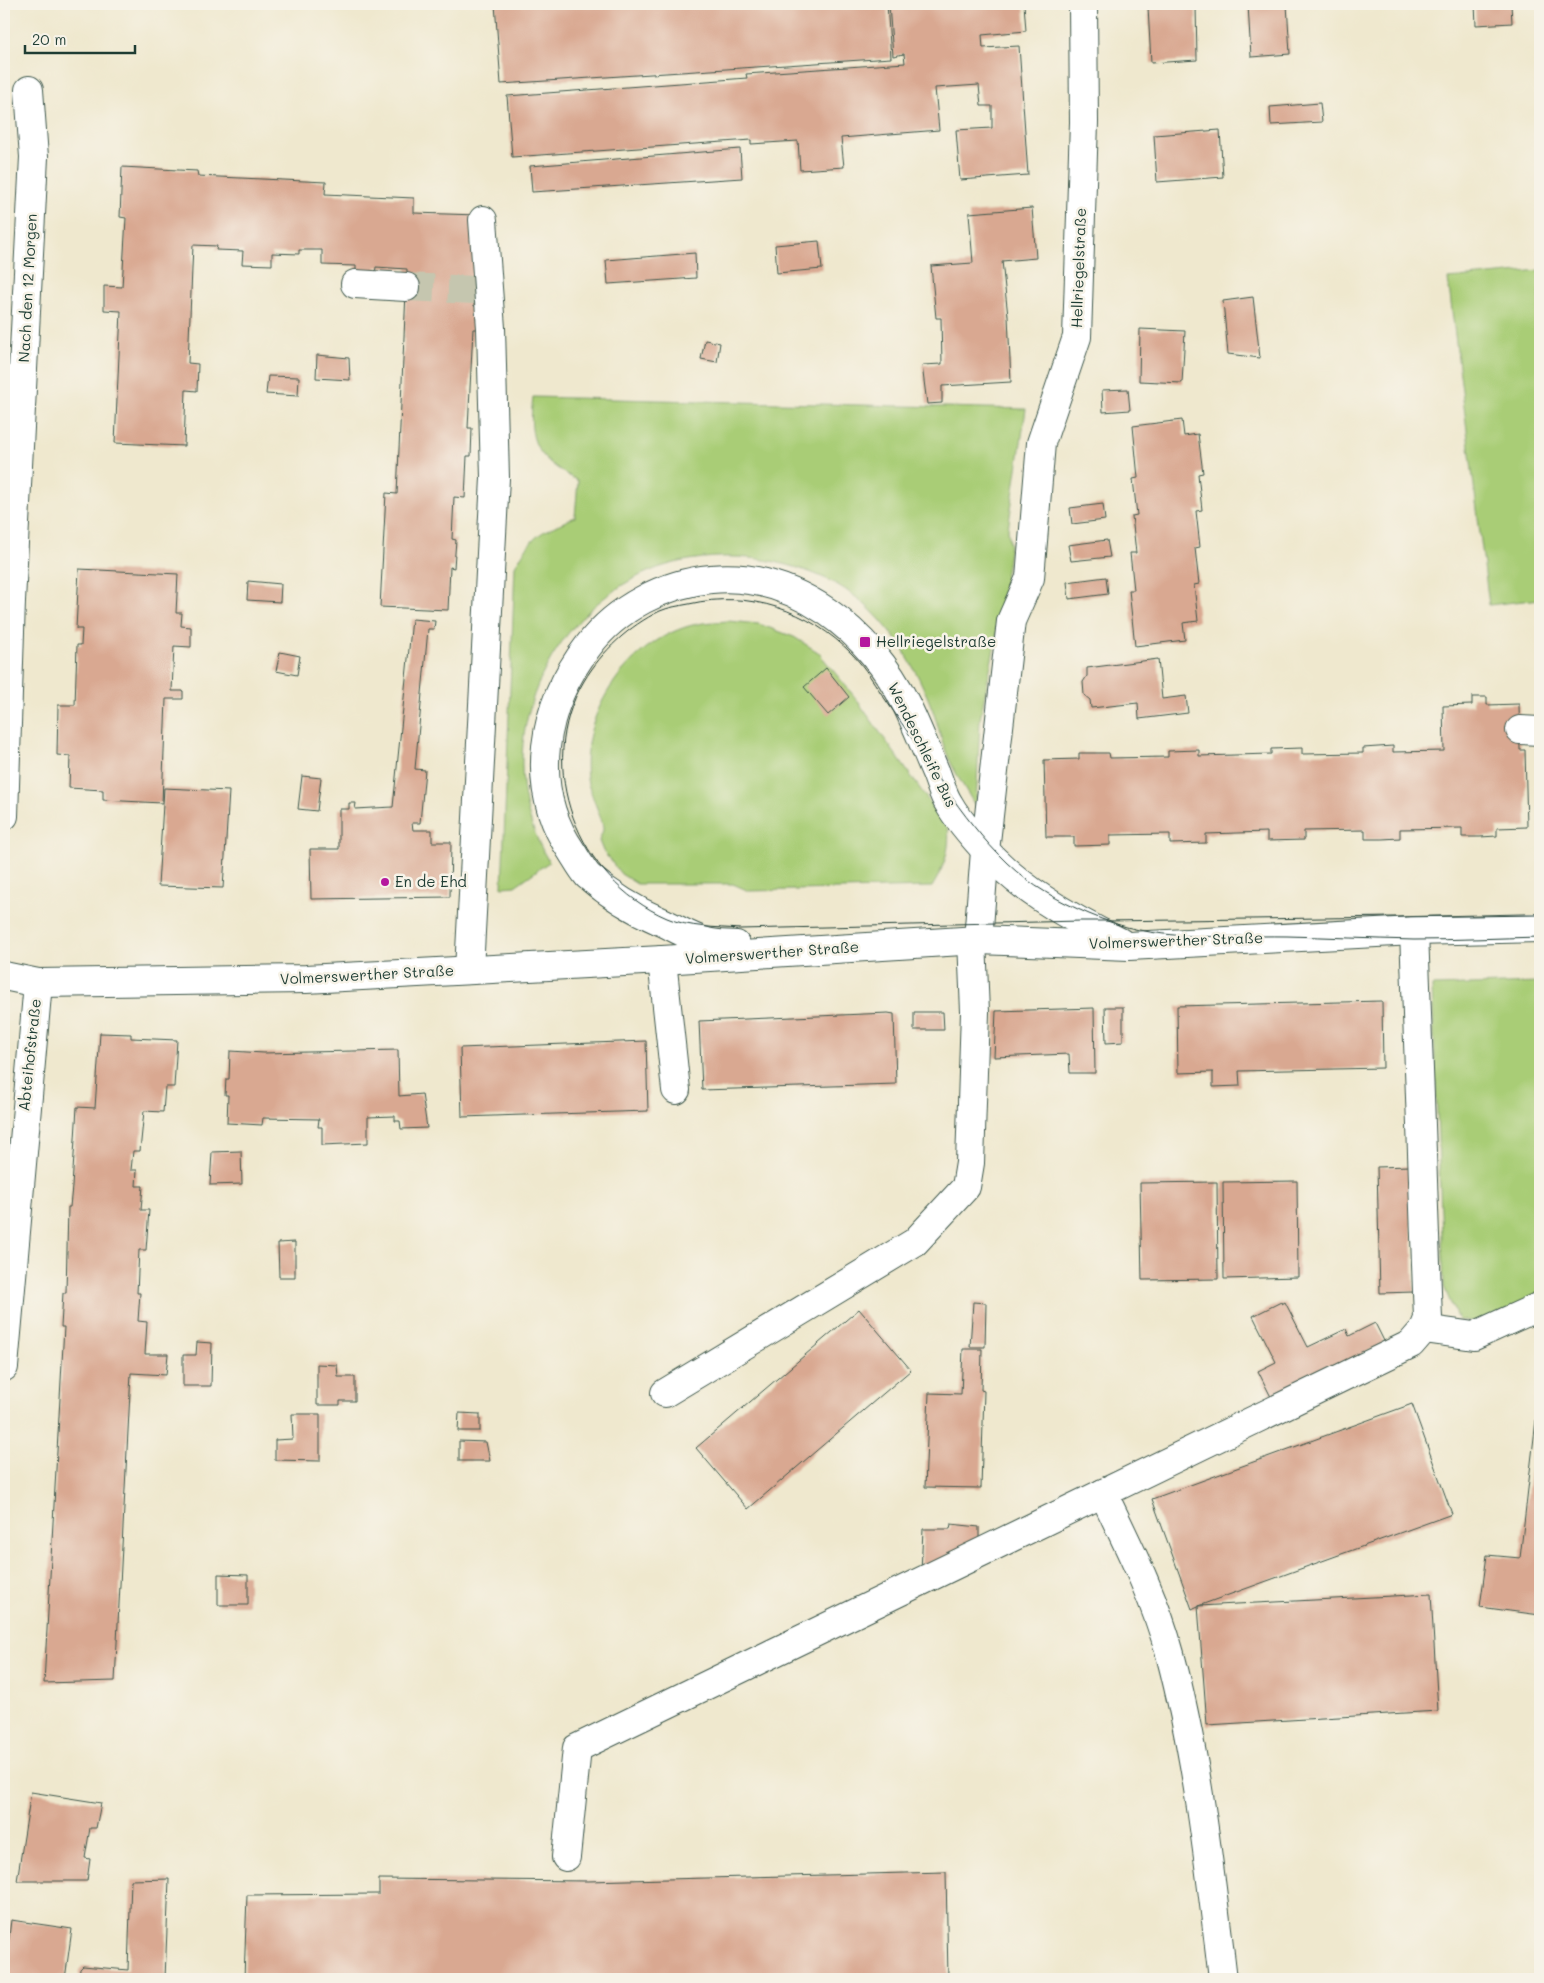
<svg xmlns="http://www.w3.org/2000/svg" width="1544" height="1983" font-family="Mali,sans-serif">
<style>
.green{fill:#a9cd76;stroke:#648555}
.building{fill:#d9a891}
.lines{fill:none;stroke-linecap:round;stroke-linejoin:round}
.minor-tunnel{stroke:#c5c6af;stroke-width:28;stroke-dasharray:28 14;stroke-linecap:butt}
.minor-casing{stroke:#3e574b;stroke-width:30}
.minor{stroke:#fff;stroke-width:28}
.tram{stroke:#1f3d34;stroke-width:1}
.poi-dot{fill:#b5179e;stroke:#f7f3e8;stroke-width:2}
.labels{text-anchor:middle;stroke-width:5;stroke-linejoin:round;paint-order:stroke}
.street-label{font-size:15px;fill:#1f3d34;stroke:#f7f3e8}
.poi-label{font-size:15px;fill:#1f3d34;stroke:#f7f3e8;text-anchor:start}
</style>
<rect width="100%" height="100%" fill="#f7f3e8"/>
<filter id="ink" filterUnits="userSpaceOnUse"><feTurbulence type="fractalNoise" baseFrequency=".02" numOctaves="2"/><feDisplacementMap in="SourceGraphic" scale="10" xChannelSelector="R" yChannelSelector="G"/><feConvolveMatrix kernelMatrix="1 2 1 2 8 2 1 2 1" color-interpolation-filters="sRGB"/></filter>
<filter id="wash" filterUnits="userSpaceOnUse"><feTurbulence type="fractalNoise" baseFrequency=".0096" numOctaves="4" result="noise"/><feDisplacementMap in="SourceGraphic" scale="20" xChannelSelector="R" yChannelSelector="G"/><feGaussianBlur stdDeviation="1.12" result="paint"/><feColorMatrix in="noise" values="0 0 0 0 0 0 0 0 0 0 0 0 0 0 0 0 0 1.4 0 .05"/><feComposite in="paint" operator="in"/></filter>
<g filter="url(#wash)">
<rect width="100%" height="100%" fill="#efe8ce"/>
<!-- green -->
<g class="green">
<polygon points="1540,270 1540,599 1489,605 1448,279"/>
<path d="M 533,397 L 1026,409 L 1008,529 L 1010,545 L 995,644 L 980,719 L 976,807 C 966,790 954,772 947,754 C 941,740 938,725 933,711 C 917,668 891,623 853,595 C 831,578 802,568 775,562 C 729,552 675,556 633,579 C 532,634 490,763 549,862 L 515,886 L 502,887 L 515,566 C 535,532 540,533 575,517 L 578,481 C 537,458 527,444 533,397 Z"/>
<path d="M 728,621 L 759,624 L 794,637 L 818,652 L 854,696 L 948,828 C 951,849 943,869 932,887 L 749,891 L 733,884 L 637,884 L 621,874 L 603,851 L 599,841 C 600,838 602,833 603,830 C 604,821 589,792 587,779 C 579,712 631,638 697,624 C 707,622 718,622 728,621 Z"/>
<polygon points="1540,983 1540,1295 1478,1324 1458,1320 1444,1287 1432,986"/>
</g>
<g id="blocks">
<!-- building -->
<g class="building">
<polygon points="495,4 887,4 891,58 501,84"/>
<polygon points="908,4 1024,4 1026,31 982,35 983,48 1019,46 1028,175 960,180 956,130 992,128 992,106 981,106 979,85 935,88 939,130 841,138 844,167 800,170 798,141 751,144 751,140 512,157 507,96 747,78 746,74 905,63 904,54 893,56 889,5"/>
<polygon points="1248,4 1287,4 1290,54 1251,57"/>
<polygon points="1475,4 1511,4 1512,23 1476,25"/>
<polygon points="1196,5 1197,60 1151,63 1148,7"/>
<polygon points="1320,103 1322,122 1271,125 1270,107"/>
<polygon points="1220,130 1223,177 1157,182 1154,135"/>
<polygon points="740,149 742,178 532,192 530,166"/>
<polygon points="122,167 197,171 198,176 326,182 325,194 414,198 414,213 478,215 474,306 485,307 484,329 473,329 468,428 472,428 471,456 467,456 465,498 454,497 452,539 456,540 455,553 454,568 450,567 448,610 380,607 386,493 397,494 407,269 376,267 374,283 356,281 356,266 322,265 322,250 299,250 299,254 272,253 272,265 242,264 243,251 216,250 217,246 193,245 188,363 198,364 197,391 186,390 184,446 115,443 121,311 104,310 104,286 122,287 126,218 120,217"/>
<polygon points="1032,208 1036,258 1002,261 1008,316 1011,382 942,386 942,403 927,404 922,365 942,364 941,318 936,318 931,266 973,263 969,213"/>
<polygon points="819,241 822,269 777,273 775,245"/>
<polygon points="695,253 696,278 608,284 606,260"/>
<polygon points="1253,297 1260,358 1228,354 1223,301"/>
<polygon points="1140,329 1185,331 1182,383 1139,381"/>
<polygon points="705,340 720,343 717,362 701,359"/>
<polygon points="317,355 349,358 350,380 316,378"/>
<polygon points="268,376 299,377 298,396 266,394"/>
<polygon points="1128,389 1130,410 1103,412 1102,390"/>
<polygon points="1182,420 1184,436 1198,434 1203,473 1198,474 1202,510 1196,511 1200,547 1195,548 1199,584 1194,585 1198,621 1183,623 1185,640 1135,646 1129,590 1134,590 1130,553 1136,553 1132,516 1137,515 1133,479 1138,478 1133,426"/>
<polygon points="1103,504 1105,520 1072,524 1070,508"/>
<polygon points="1107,540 1110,557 1071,561 1068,545"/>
<polygon points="79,569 178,574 176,613 182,613 181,626 191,627 191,647 174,646 172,691 183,691 183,699 166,699 162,803 103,800 103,790 69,788 70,756 57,755 58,705 75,705 77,645 81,645 82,629 76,629"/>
<polygon points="1106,577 1108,594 1069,599 1067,582"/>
<polygon points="248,581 281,584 280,602 247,600"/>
<polygon points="412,619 435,621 434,629 428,629 415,769 425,770 420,823 412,823 413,830 432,830 432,842 451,842 450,897 311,899 310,849 339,849 339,809 349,809 349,803 356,803 355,809 393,807"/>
<polygon points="280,652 300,656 297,675 276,671"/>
<polygon points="1158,659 1162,699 1186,696 1188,713 1139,719 1138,703 1091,708 1090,700 1084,695 1083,682 1087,676 1087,668"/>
<polygon points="826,668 849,697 828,715 804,687"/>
<polygon points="1472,697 1487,697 1487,705 1519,704 1520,750 1525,750 1527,827 1497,828 1497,836 1480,837 1462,837 1462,828 1400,829 1400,838 1382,839 1365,839 1365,830 1304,831 1304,840 1267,841 1267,832 1206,834 1206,843 1170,844 1170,834 1110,835 1110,845 1074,846 1074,837 1046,837 1044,760 1079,759 1079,753 1109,753 1110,758 1168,757 1168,751 1199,750 1199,756 1271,754 1271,749 1302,748 1302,754 1363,753 1363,748 1393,746 1393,752 1444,751 1443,706 1472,705"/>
<polygon points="302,776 321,778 317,811 298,809"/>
<polygon points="164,788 229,791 223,888 158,886"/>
<polygon points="1382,1001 1383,1068 1239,1071 1240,1086 1213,1087 1213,1072 1178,1073 1177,1006"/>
<polygon points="1105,1007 1123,1007 1123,1042 1106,1043"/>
<polygon points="1094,1008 1095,1073 1070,1073 1069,1054 994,1057 996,1011"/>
<polygon points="914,1012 943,1012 944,1030 914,1030"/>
<polygon points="888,1013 894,1014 896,1084 702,1090 699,1021"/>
<polygon points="100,1033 131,1034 131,1038 177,1040 174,1087 165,1087 163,1112 144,1111 140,1151 133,1151 131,1170 137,1170 136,1186 143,1186 141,1210 149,1210 146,1250 139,1250 137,1293 140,1293 138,1321 147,1322 145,1354 168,1354 166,1375 131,1373 115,1681 44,1683 64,1327 61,1327 63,1293 66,1293 68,1207 70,1207 72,1187 77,1107 95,1108"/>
<polygon points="646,1041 648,1111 462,1117 460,1048"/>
<polygon points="398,1050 399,1096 422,1094 427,1128 401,1129 400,1121 395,1121 395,1116 368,1117 368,1143 322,1145 322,1127 318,1127 319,1119 263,1118 262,1125 227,1123 228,1095 225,1095 226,1079 229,1079 230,1051 264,1053"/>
<polygon points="241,1151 242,1184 210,1185 212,1152"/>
<polygon points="1410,1166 1414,1292 1380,1293 1377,1167"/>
<polygon points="1297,1181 1298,1277 1224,1279 1223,1182"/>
<polygon points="1217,1182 1218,1279 1142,1280 1140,1183"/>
<polygon points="295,1242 295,1277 279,1277 278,1243"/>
<polygon points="973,1302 986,1303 985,1347 970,1347"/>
<polygon points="1281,1302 1282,1304 1285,1302 1308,1347 1346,1329 1349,1336 1375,1323 1385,1343 1272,1399 1258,1371 1276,1362 1253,1316"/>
<polygon points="859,1309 911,1370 748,1509 696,1448"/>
<polygon points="197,1342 212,1343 211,1386 183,1386 183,1355 196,1355"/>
<polygon points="963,1349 982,1349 981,1390 984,1391 981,1488 925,1487 929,1393 961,1394"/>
<polygon points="317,1364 337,1365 338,1377 355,1377 355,1401 340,1401 340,1405 317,1405"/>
<polygon points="1539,1394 1540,1615 1480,1607 1487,1555 1520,1558"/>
<polygon points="1412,1404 1452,1514 1198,1606 1431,1594 1438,1711 1207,1725 1198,1606 1192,1609 1152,1499"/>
<polygon points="459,1413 480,1414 480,1431 458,1431"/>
<polygon points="292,1414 320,1414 320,1461 275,1460 275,1440 293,1439"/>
<polygon points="459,1441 486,1442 490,1461 459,1461"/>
<polygon points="951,1524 979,1527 979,1546 921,1572 923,1529 950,1529"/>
<polygon points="218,1574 248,1575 248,1605 218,1605"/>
<polygon points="31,1792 101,1803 96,1828 90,1828 85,1858 90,1859 87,1881 17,1881"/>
<polygon points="946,1872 948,1979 244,1979 247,1895 379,1894 379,1879 588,1881"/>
<polygon points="169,1879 165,1979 79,1979 80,1969 83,1966 128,1970 131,1880"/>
<polygon points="11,1920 72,1929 65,1979 4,1979"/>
</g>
</g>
</g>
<g filter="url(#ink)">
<use href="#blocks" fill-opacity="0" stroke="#3e574b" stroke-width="1"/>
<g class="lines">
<!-- minor-tunnel -->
<polyline class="minor-tunnel" points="406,287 475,290"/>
<defs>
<g id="minor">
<polyline points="355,284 406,287"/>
<polyline points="1520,730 1540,731"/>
<polyline points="4,816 11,601 34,157 29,90"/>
<polyline points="978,940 985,851 1011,621 1030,578 1041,443 1077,337 1084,122 1083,4"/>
<path d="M 736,945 C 727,944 716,945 707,942 C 691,938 676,928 660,921 C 634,910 610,895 588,876 C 582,869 577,860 572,852 C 527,787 542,705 589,645 C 617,608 665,583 711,579 C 795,571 871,632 906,704 C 917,726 926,750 936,773 C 940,783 943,795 949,804 C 956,817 967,829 977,841 C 1014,886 1068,917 1120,942"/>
<polyline points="662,960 676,1090"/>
<polyline points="469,970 495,478 491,328 483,220"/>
<polyline points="4,976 38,983 306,979 662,960 978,940 1129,946 1414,931 1540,928"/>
<polyline points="1424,1329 1474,1336 1540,1306"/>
<polyline points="4,1367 38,983"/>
<polyline points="665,1393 915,1242 966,1187 970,1163 975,1012 972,940"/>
<path d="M 1103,1493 C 1128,1545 1155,1598 1170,1654 C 1198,1760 1210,1870 1223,1979"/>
<polyline points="566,1857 577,1748 1411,1344 1424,1329 1428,1319 1414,931"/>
</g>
</defs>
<!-- minor casing -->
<use href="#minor" class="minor-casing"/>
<!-- minor -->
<use href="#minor" class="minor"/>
<!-- tram -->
<path class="tram" d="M 1540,915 L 1106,921 L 1081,921 L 740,929 C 715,927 690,928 667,918 C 578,880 533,766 584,681 C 602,651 629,626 660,611 C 669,607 679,606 689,604 C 749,590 809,610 852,654 C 865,667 876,686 887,702 C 925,755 960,818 1007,863 C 1031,886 1059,901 1089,914 C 1159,944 1213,935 1287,936 C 1329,937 1371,939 1414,940 C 1456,940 1498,938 1540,937"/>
</g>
</g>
<!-- markers -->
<g class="poi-dot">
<rect x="859" y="636" width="12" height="12" rx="2.5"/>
<circle cx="385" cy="882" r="5"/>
</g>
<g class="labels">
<!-- street labels -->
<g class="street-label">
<text transform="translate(1079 268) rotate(-88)" y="5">Hellriegelstraße</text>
<text transform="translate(28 288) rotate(-87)" y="5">Nach den 12 Morgen</text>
<text transform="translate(922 745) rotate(64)" y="5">Wendeschleife Bus</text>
<text transform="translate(1176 941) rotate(-2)" y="5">Volmerswerther Straße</text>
<text transform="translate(772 953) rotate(-4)" y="5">Volmerswerther Straße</text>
<text transform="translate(367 975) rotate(-3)" y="5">Volmerswerther Straße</text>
<text transform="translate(30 1055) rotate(-84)" y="5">Abteihofstraße</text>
</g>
<!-- poi labels -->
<g class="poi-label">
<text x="876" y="647">Hellriegelstraße</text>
<text x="395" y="887">En de Ehd</text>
</g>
</g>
<!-- margin -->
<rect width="1544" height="1983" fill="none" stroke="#f7f3e8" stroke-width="20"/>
<!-- scale -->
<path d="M25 45v8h110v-8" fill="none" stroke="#1f3d34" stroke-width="2.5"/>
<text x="32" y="45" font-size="15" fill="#1f3d34" stroke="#f7f3e8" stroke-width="4" paint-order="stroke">20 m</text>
</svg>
